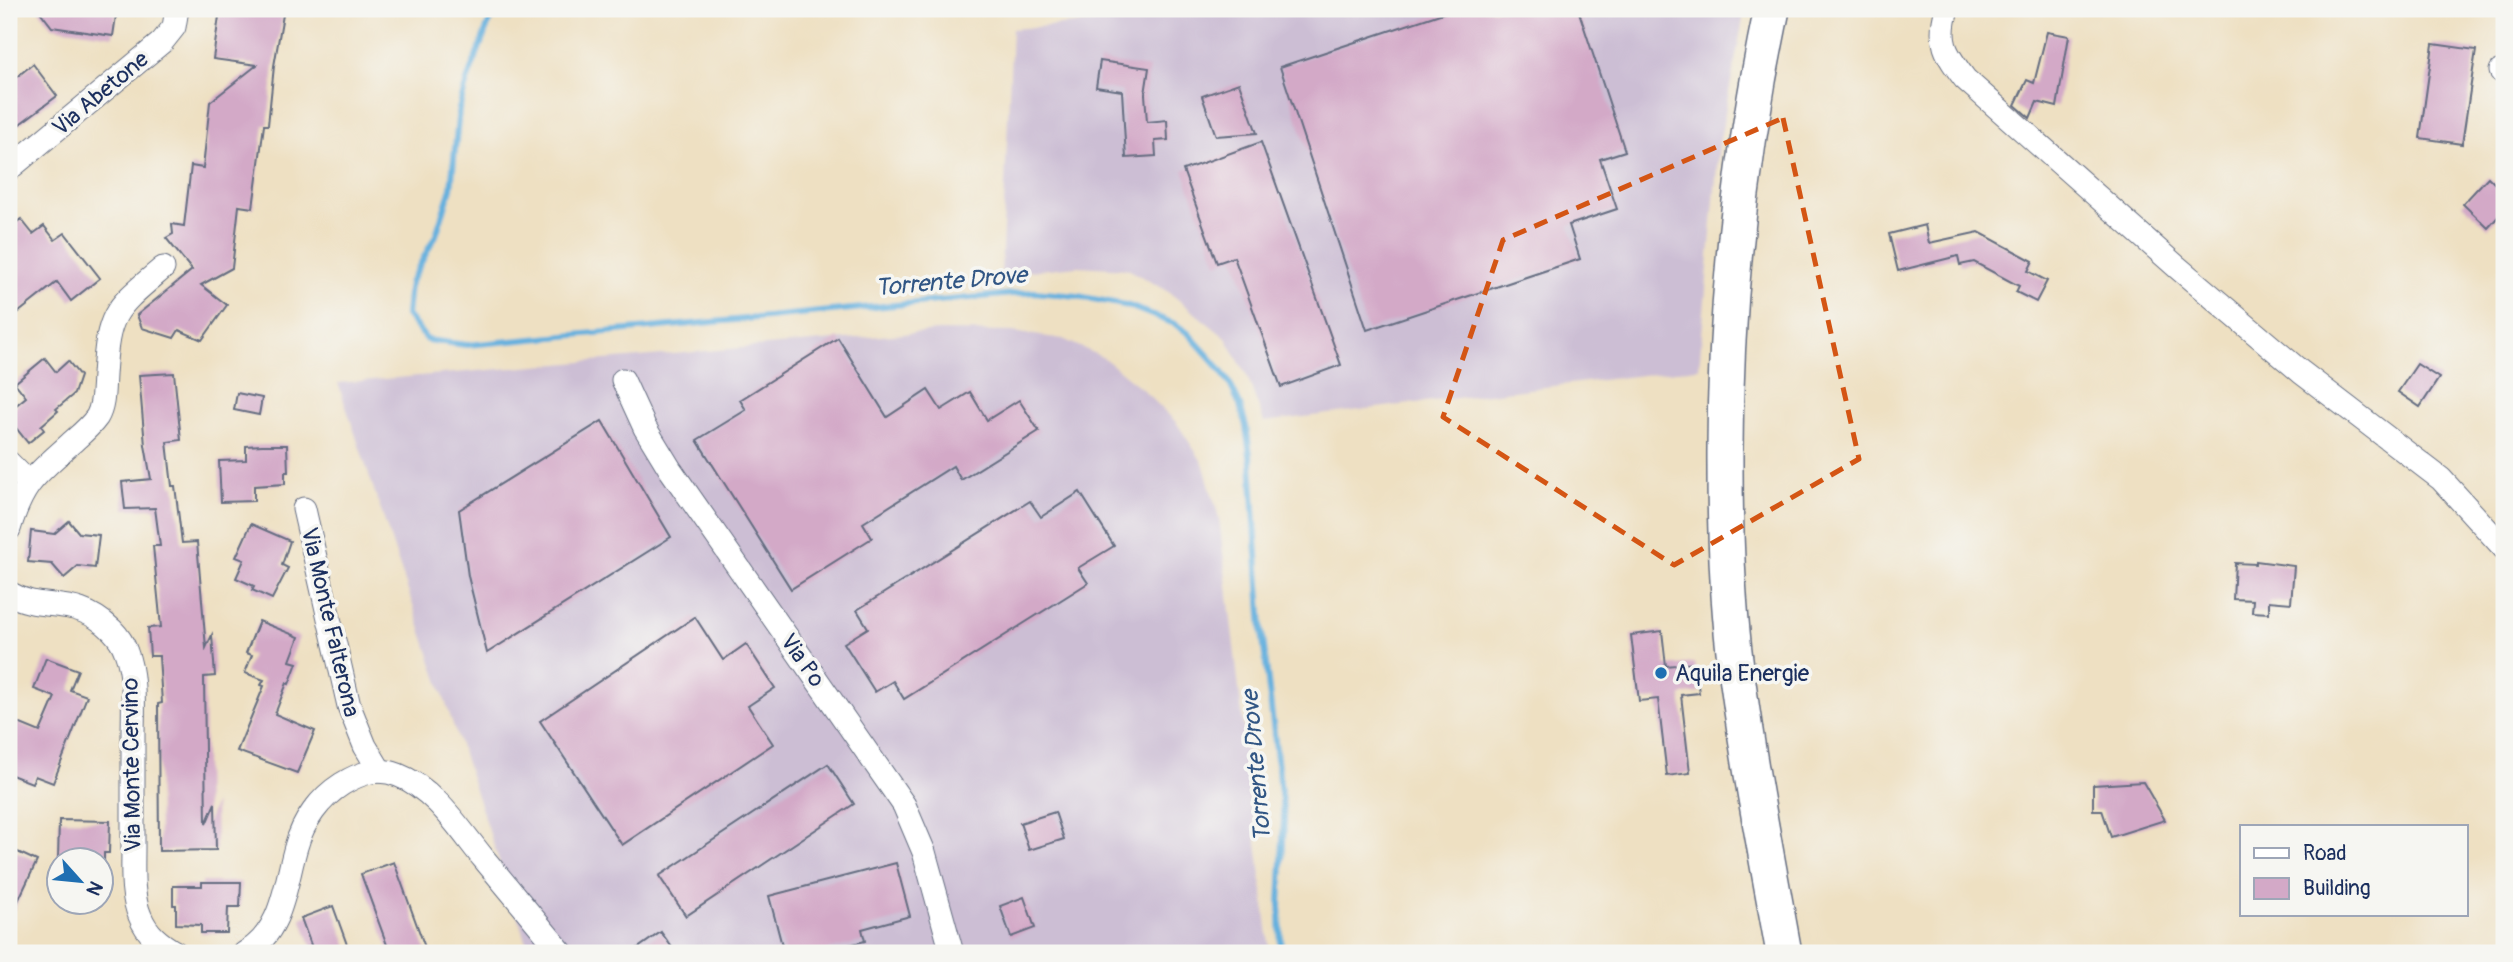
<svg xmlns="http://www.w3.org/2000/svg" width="2513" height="962" font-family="Pangolin,sans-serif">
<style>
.industrial{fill:#ccbed4}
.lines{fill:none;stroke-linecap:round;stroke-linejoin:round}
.stream{stroke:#65b0de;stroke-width:6}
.building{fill:#d3a9c7}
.street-casing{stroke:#656d81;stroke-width:25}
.primary-casing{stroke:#656d81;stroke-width:38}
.street{stroke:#fff;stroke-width:23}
.primary{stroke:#fff;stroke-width:35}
.marked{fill:none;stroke:#d45514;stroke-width:5;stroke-dasharray:14 9;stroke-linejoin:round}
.poi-dot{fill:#1f6fb2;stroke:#f6f6f2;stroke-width:2.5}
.labels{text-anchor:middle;stroke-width:7;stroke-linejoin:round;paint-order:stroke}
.street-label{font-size:23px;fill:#1b2f5e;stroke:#f6f6f2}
.poi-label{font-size:23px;fill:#1b2f5e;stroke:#f6f6f2;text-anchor:start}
.water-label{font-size:24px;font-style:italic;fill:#315684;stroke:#f6f6f2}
</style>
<rect width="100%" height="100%" fill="#f6f6f2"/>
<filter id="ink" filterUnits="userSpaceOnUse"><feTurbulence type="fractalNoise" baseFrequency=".0143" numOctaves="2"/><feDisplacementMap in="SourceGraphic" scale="14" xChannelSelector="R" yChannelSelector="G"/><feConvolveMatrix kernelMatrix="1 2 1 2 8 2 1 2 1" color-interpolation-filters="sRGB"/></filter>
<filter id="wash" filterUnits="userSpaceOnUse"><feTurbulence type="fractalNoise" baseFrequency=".00686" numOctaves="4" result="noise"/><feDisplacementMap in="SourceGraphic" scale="28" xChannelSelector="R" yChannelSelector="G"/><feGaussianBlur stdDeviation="1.57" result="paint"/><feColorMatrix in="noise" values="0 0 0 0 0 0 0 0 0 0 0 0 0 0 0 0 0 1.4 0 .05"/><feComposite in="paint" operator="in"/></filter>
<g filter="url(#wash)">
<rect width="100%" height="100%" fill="#eee0c2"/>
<!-- industrial -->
<g class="industrial">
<polygon points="1146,9 1745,9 1719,144 1699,368 1264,422 1247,376 1226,338 1170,293 1128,269 1077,266 1001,274 1012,29 1146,18"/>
<polygon points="938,331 1013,332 1063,339 1104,358 1141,388 1176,422 1203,463 1219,518 1270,953 530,953 338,383"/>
</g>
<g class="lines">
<!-- stream -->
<polyline class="stream" points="494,9 467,81 459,109 451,188 436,235 410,283 407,315 427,340 467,345 1034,292 1078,296 1129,306 1175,324 1188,333 1215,363 1229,382 1240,405 1246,426 1251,463 1262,630 1284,819 1280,906 1281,953"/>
</g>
<g id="blocks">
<!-- building -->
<g class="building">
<polygon points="38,9 117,9 113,36 52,27"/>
<polygon points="220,9 284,9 274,66 268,125 264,125 253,208 239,206 232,268 201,285 227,305 202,340 179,330 174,338 142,328 137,315 192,270 166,238 173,234 172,224 184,226 191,166 203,168 210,102 257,65 213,59"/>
<polygon points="1455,9 1578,9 1625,151 1600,159 1617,209 1569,225 1580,259 1367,330 1280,67"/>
<polygon points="2047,32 2069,36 2057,107 2037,102 2030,118 2015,105 2027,80 2034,83"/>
<polygon points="2433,44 2476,50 2462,144 2420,138"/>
<polygon points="1100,61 1149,68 1145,94 1147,122 1167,120 1168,140 1155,141 1156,156 1126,158 1122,91 1096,87"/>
<polygon points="33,64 57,96 17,126 9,115 9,83"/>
<polygon points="1239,83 1257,133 1216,136 1202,96"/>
<polygon points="1261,142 1341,365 1281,387 1234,257 1217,263 1183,170"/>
<polygon points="2488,177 2504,193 2504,210 2488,228 2463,204"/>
<polygon points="21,219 33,234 44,226 55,240 65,233 100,278 71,301 57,282 9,320 9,228"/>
<polygon points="1925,225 1929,243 1979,232 2033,261 2028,271 2047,281 2036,302 2016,292 2019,286 1974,262 1960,265 1958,256 1898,271 1889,234"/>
<polygon points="838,338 887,417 928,390 941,410 970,392 987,420 1019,400 1039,431 961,480 953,466 863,523 872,538 791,589 697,440 746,410 740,400"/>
<polygon points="45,358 56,372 68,361 80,376 74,394 56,409 58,411 41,426 44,430 28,443 9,419 9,411 26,397 15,383"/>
<polygon points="2417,364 2439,378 2420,407 2398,392"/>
<polygon points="174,373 181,440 167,442 172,486 175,486 182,543 197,542 206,648 212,635 215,676 204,677 206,824 215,803 216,850 159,851 158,704 162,703 159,656 150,656 148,628 161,627 153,546 160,546 155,508 125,509 122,482 151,479 145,445 139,375"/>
<polygon points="237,393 262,398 259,415 234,410"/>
<polygon points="602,421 671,537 487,653 468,576 459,510"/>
<polygon points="262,445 287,445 288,472 285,472 285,484 254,486 254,501 221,502 219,461 246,460 246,446"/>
<polygon points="1080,492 1114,546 1078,568 1088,583 904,699 893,681 875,692 844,643 868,628 857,610 1030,501 1041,517"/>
<polygon points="69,521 79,533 99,535 95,568 78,566 64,578 52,564 28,562 31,531 54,534"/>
<polygon points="251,524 290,541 282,565 288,568 272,599 252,590 254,586 236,578 244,560 236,557"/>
<polygon points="2256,561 2294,566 2291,603 2269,601 2269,613 2252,612 2253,600 2233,599 2235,563 2256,564"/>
<polygon points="695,617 723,660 746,644 775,688 748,706 773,744 622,845 540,721"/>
<polygon points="259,621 299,637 290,661 297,663 289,684 287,683 275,714 315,731 297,773 237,751 264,686 261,685 264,680 245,673 252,655 246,653"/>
<polygon points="1662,631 1666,666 1695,663 1699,693 1681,695 1690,773 1667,776 1658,699 1639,701 1631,635"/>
<polygon points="46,658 78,670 70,690 87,696 53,783 35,776 32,783 9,774 9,740 16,722 40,732 55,697 34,689"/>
<polygon points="828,764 854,804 686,916 659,876"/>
<polygon points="2143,782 2165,820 2111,837 2102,810 2093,810 2093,785"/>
<polygon points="1055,812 1064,839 1029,850 1020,823"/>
<polygon points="59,820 110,821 109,853 104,853 104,860 58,860"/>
<polygon points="9,848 37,861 9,920"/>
<polygon points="394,862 427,953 390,953 361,874"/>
<polygon points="896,863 910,916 862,929 865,941 816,953 784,953 769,896"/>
<polygon points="202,882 241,882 240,907 228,907 227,933 201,933 201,925 176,924 176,905 173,905 173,886 202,886"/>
<polygon points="1024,897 1035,928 1011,937 1000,906"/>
<polygon points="333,906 350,953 314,953 301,918"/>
<polygon points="661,932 676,953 631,953"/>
</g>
</g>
</g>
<g filter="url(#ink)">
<use href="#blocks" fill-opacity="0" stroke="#656d81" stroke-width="2"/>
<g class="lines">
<defs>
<g id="street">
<path d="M 1947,9 C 1937,42 1946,54 1965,79 L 2177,267 L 2301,372 L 2441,479 L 2504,548"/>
<polyline points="2501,71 2504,71"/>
<polyline points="9,169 162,42 174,27 177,9"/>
<polyline points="623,380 645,428 670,469 904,805 924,852 952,953"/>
<polyline points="9,463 28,482"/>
<polyline points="304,509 349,706 365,746 380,771"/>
<path d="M 9,529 C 23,482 36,475 70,444 C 79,436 90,427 97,417 C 104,405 103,389 104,375 C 108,311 115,309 163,268"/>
<path d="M 9,593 C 43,614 74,593 112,630 C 118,636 123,643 126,652 C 136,678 133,709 133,736 C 133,773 133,811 133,848 C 133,870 131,895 140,916 C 147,934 160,944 176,953"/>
<path d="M 245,953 C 283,932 285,884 296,847 C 303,821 320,798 342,784 C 360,773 377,767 398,775 C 435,789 460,830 484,859 C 510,890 536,922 562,953"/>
</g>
<path id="primary" d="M 1772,9 C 1740,160 1724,311 1725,466 C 1725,527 1727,589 1734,651 C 1746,752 1766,853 1784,953"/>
</defs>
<!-- street casing -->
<use href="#street" class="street-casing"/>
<!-- primary casing -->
<use href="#primary" class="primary-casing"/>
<!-- street -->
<use href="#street" class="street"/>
<!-- primary -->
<use href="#primary" class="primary"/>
</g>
</g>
<!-- marked area -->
<path class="marked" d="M 1783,118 L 1859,459 L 1674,565 L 1443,417 L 1503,240 Z"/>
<!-- markers -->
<circle class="poi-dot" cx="1661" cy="673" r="7"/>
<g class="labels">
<!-- street labels -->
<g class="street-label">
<text transform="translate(100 93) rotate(-40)" y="8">Via Abetone</text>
<text transform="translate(331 622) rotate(77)" y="8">Via Monte Falterona</text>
<text transform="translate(803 660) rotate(55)" y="8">Via Po</text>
<text transform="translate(131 765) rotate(-91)" y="8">Via Monte Cervino</text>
</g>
<!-- poi labels -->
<g class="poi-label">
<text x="1675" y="681">Aquila Energie</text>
</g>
<!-- water labels -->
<g class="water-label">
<text transform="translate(951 281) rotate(-5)" y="8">Torrente Drove</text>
<text transform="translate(1256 766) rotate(-95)" y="8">Torrente Drove</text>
</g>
</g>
<!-- margin -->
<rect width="2513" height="962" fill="none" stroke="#f6f6f2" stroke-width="35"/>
<!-- legend -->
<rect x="2240" y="825" width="228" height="91" fill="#f6f6f2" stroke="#9ea6b7" stroke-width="2"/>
<rect x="2254" y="848" width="35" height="10" fill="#ffffff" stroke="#9ea6b7" stroke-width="2"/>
<text x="2303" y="860" font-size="21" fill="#1b2f5e">Road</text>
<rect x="2254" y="878" width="35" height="21" fill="#d3a9c7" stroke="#9ea6b7" stroke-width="2"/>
<text x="2303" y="895" font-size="21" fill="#1b2f5e">Building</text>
<!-- north arrow -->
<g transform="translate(80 881) rotate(117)"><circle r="33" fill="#f6f6f2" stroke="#9ea6b7" stroke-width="2"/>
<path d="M0-5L12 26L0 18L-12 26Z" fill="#1f6fb2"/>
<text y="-10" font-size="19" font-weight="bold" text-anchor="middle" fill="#1b2f5e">N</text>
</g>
</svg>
